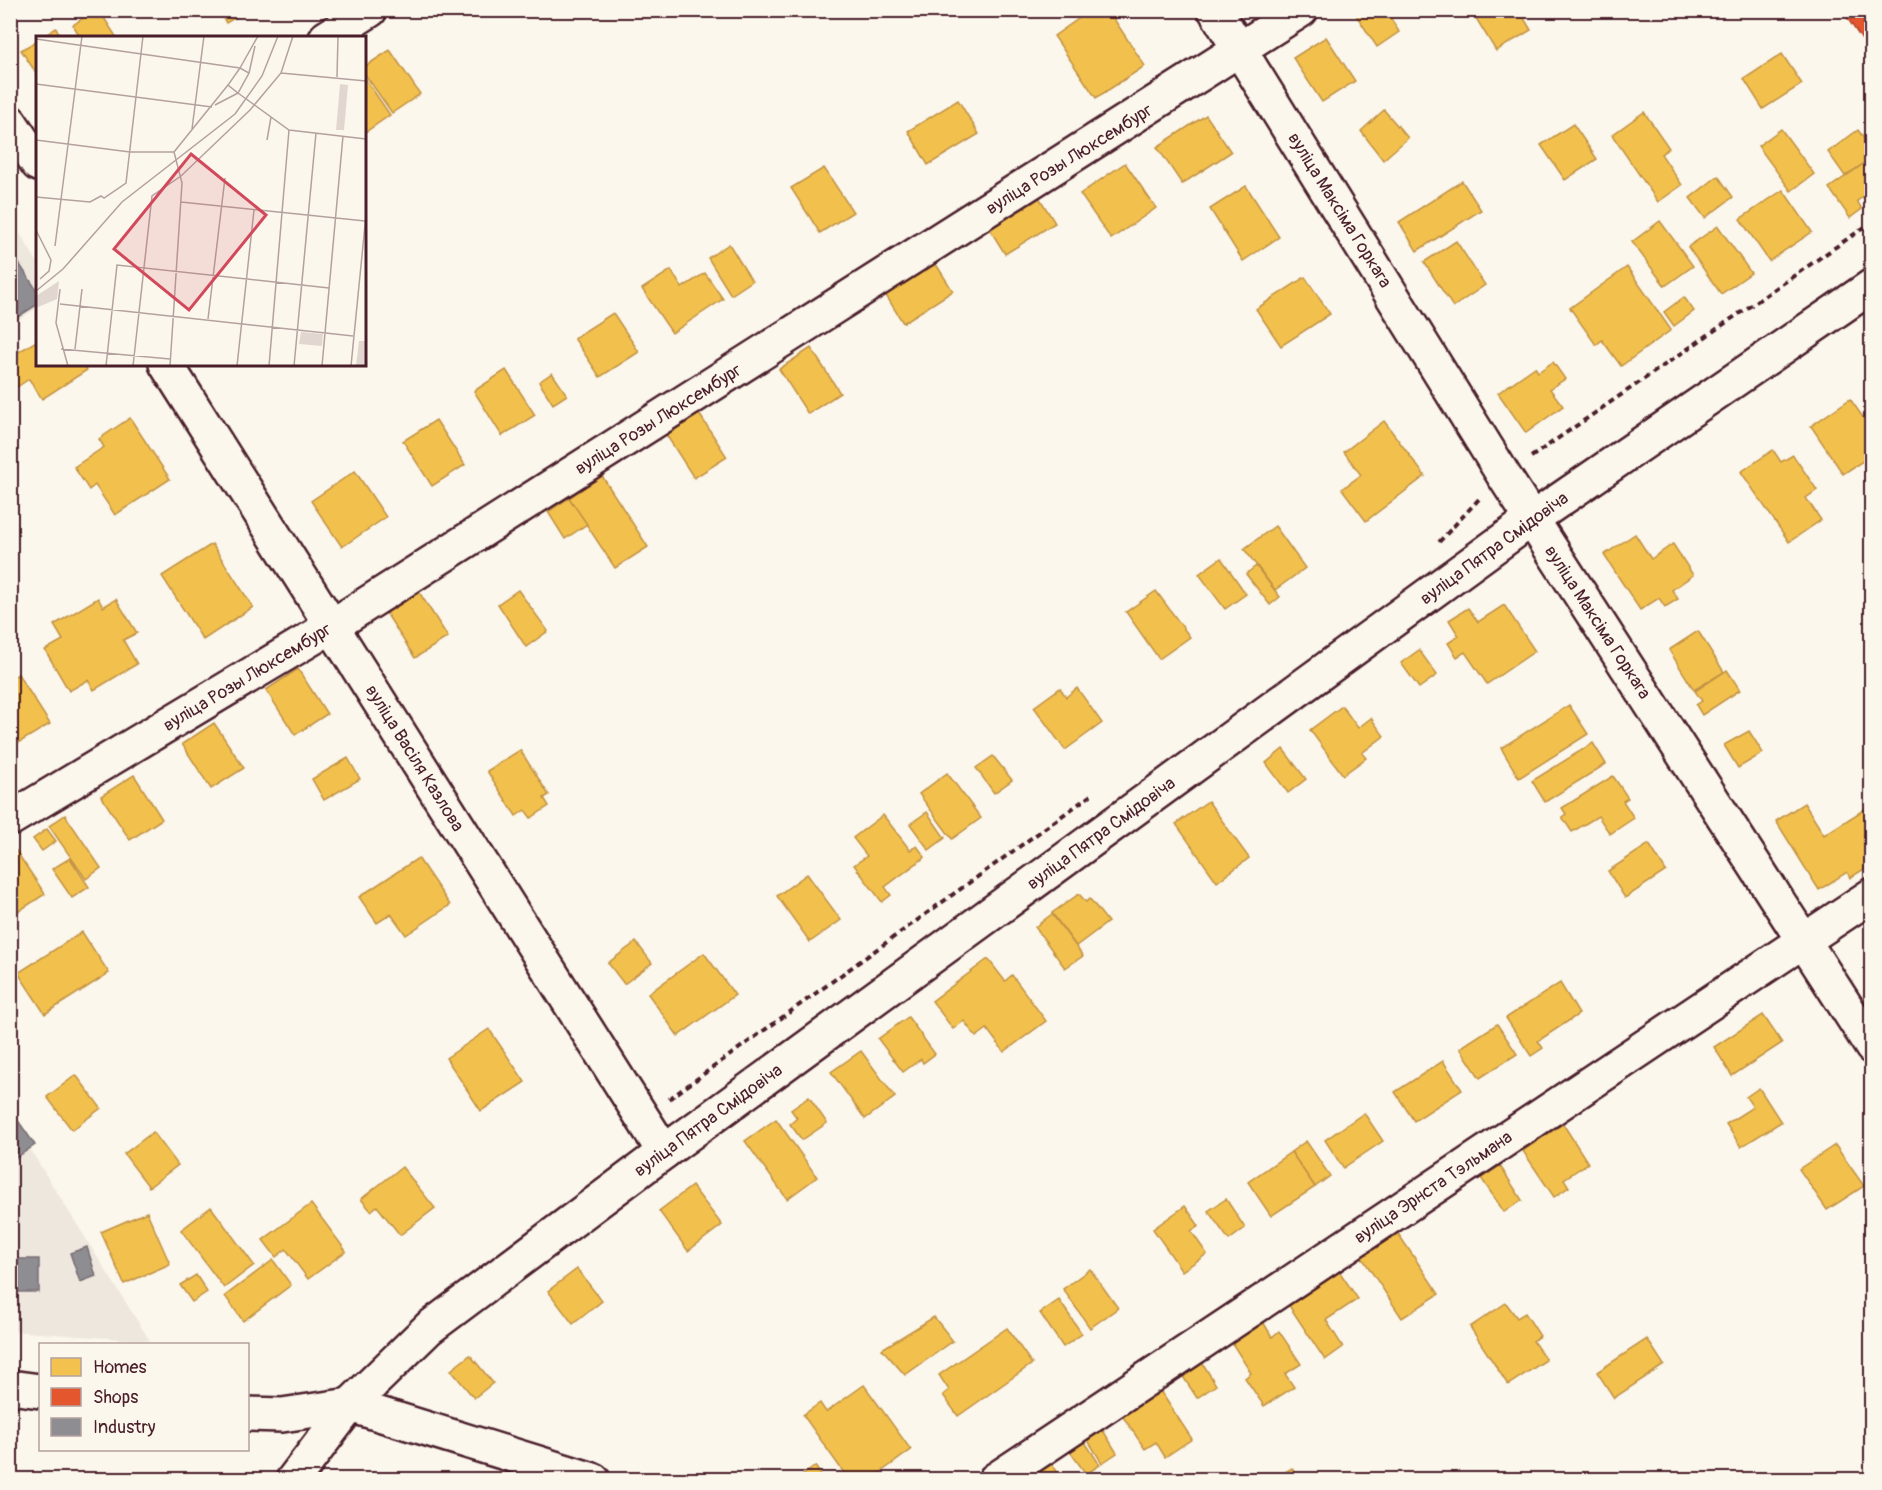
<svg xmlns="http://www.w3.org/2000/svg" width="1882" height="1490" font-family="Pangolin,sans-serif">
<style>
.built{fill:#eee7de}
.homes{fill:#f2c14e;stroke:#c09044;stroke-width:1.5}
.shops{fill:#e4572e;stroke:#b6462d;stroke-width:1.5}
.industry{fill:#8d8d92;stroke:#796c73;stroke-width:1.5}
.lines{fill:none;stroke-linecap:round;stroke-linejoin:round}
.street-casing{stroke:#4a1f2b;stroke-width:38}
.path{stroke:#4a1f2b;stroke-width:4;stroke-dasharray:6 4.5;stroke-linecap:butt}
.street{stroke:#fbf7ec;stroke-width:33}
.labels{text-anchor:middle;stroke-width:6;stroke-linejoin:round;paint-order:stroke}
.street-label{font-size:18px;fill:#4a1f2b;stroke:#fbf7ec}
.inset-road{fill:none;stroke:#b4a19f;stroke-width:1.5}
.view{fill:#d1495b;fill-opacity:0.15;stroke:#d1495b;stroke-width:3}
.inset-edge{fill:none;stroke:#4a1f2b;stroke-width:3}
</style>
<rect width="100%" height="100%" fill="#fbf7ec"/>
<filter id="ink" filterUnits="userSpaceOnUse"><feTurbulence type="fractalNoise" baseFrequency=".0167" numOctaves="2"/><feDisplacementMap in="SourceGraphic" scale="12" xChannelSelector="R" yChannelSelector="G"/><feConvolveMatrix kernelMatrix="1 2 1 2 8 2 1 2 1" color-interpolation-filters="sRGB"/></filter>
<g filter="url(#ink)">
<!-- built -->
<g class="built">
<polygon points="10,217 38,263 37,308 11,325"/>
<polygon points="11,1119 150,1341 11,1331"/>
</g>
<!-- homes -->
<g class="homes">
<polygon points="95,10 99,10 117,38 81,38 73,25"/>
<polygon points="218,10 245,10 246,11 226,23"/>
<polygon points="1091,10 1108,10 1145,66 1096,98 1054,36"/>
<polygon points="1362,10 1386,10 1399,32 1377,47 1356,15"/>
<polygon points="1471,10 1519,10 1531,30 1496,51"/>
<polygon points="56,28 62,38 41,38"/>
<polygon points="1326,37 1355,81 1322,102 1293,58"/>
<polygon points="38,40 38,76 21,50"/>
<polygon points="390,50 420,94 392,113 364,73 364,67"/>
<polygon points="1782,54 1802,84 1763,109 1744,79"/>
<polygon points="364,77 390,115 364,133"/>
<polygon points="958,100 979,134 928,165 908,131"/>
<polygon points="1384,110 1408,138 1383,160 1361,131"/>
<polygon points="1644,112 1669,148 1661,154 1682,185 1658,202 1612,135"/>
<polygon points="1206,115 1231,152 1182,184 1157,147"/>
<polygon points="1573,124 1597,159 1565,180 1541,145"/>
<polygon points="1781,129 1814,174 1791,191 1758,146"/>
<polygon points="1858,130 1872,149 1872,158 1845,176 1828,152"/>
<polygon points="1872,158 1872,191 1857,201 1862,209 1850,218 1829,188"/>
<polygon points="1125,163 1156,208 1111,239 1080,194"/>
<polygon points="824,168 853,212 820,233 791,188"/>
<polygon points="1718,176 1733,197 1705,218 1690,198"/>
<polygon points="1462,181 1481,210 1417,251 1399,222"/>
<polygon points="1246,186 1279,237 1243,261 1210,209"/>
<polygon points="1034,189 1055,223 1005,254 984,220"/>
<polygon points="1783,190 1812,232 1769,261 1740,219"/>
<polygon points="1660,221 1693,266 1665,286 1632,242"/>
<polygon points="1718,226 1751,273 1721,294 1688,247"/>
<polygon points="1456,241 1485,285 1453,307 1424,262"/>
<polygon points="729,244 752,281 731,295 708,258"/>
<polygon points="932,258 953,291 903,323 882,289"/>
<polygon points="1627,267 1671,330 1621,366 1602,340 1596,345 1570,308"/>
<polygon points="671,270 682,288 705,273 723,299 672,333 642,289"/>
<polygon points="1305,277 1330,314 1281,346 1256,309"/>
<polygon points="1684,297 1694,311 1674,326 1664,312"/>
<polygon points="613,313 639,352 600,377 574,338"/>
<polygon points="38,340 38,364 84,364 87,370 42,399 29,379 17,387 10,377 10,357"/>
<polygon points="811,348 840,393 808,414 779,369"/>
<polygon points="1553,362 1565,379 1550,389 1563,406 1526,433 1498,393 1535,367 1538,372"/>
<polygon points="506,370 535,415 502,436 474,391"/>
<polygon points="552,373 567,395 553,404 539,382"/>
<polygon points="1850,399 1872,430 1872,455 1843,474 1811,426"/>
<polygon points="698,412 727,457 694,478 665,433"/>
<polygon points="130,418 170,479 115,515 95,485 89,490 74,467 104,447 99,439"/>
<polygon points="436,420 465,465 432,486 403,441"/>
<polygon points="1384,421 1425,476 1366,521 1342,489 1361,475 1344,452"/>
<polygon points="1773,450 1781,462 1793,455 1817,490 1806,498 1821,520 1789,542 1741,472"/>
<polygon points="355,471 386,517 342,547 311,501"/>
<polygon points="602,476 648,547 615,568 569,498"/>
<polygon points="569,498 587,524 565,539 548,512"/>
<polygon points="1275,526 1305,568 1275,590 1244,549"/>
<polygon points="1635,534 1651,559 1673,544 1693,575 1672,590 1678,599 1665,607 1659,598 1640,610 1604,555"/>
<polygon points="212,544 253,607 203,640 162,576"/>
<polygon points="1221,558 1246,594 1225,609 1199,574"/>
<polygon points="1256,566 1280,597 1270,605 1246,574"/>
<polygon points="518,590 548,631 526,647 498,604"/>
<polygon points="1156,591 1190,637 1159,659 1126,612"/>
<polygon points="419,592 448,637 415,658 386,613"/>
<polygon points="98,598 103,607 116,599 137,633 123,640 137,664 94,690 88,680 69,691 45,650 63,640 54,625"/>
<polygon points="1504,605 1535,651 1487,684 1465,652 1457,657 1448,643 1459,636 1449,620 1468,608 1478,622"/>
<polygon points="1698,631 1724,672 1694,690 1669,650"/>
<polygon points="1419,650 1437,675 1419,688 1401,663"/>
<polygon points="298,669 327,714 295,735 266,690"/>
<polygon points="1727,670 1740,690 1702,715 1696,705 1702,701 1695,691"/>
<polygon points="18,674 50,724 10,748 10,679"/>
<polygon points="1060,688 1066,697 1077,688 1102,723 1065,750 1034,707"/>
<polygon points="1569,705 1588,734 1519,778 1501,748"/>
<polygon points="1342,706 1358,728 1371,718 1384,736 1362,753 1366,758 1343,775 1310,730"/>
<polygon points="214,723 244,768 211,789 182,744"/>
<polygon points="1749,731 1763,753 1738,768 1724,745"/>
<polygon points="1593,743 1606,764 1545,802 1532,781"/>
<polygon points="1283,749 1306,779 1288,793 1266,763"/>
<polygon points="520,750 549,795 544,798 549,806 531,818 525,810 516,816 487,771"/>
<polygon points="993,756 1012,780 994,793 976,768"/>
<polygon points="348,758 360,779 324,800 312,779"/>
<polygon points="947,773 981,818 952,839 919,794"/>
<polygon points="134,775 162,819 130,840 101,796"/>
<polygon points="1613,776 1628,798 1623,801 1634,818 1610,834 1598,816 1572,832 1562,817 1566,814 1562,808"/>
<polygon points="1208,801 1249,858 1217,882 1176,824"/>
<polygon points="1804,803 1824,835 1868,807 1872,812 1872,864 1850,878 1847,872 1819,890 1776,821"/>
<polygon points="927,812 945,838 929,850 910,824"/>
<polygon points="65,815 101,868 86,879 49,826"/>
<polygon points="883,815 910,850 917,846 925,857 885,887 891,895 882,902 854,865 867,856 853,838"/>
<polygon points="47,829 56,841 42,851 33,839"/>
<polygon points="1649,844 1666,871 1625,898 1608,871"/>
<polygon points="12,845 45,894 19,911 10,898 10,846"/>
<polygon points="70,858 89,887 72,898 52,869"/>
<polygon points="418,858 450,905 406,935 391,914 377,923 359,897"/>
<polygon points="807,874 841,920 810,942 777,896"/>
<polygon points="1079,894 1086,902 1090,899 1108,922 1076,946 1052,913"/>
<polygon points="1052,914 1083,956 1065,968 1035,927"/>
<polygon points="82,932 109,973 45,1014 18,973"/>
<polygon points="636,942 652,963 624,984 608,963"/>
<polygon points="704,953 735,995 678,1036 648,994"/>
<polygon points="988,959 1005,981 1012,975 1046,1021 1004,1052 987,1029 976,1037 964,1021 953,1029 932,1001"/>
<polygon points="1560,983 1579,1014 1538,1041 1543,1048 1531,1056 1506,1018"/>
<polygon points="1763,1015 1782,1043 1732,1076 1714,1047"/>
<polygon points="908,1017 935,1054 923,1063 921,1059 903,1072 878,1039"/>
<polygon points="1497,1024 1517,1054 1480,1078 1460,1048"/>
<polygon points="489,1029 525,1082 481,1111 446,1058"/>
<polygon points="861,1051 895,1097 865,1119 831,1072"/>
<polygon points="1443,1061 1462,1090 1414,1121 1395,1092"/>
<polygon points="76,1075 101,1108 72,1130 47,1097"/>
<polygon points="1759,1088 1781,1122 1741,1147 1726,1124 1753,1107 1746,1097"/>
<polygon points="809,1097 827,1123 802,1140 790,1124 797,1118 791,1110"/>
<polygon points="1364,1113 1383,1141 1343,1168 1325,1140"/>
<polygon points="776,1119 817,1177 787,1199 745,1141"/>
<polygon points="1563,1124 1588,1163 1564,1179 1569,1187 1554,1197 1523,1151"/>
<polygon points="153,1132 178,1165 149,1187 124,1154"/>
<polygon points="1306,1141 1330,1176 1315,1187 1291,1152"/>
<polygon points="1835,1145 1864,1186 1827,1210 1799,1169"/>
<polygon points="1291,1152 1315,1187 1271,1216 1248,1182"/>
<polygon points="1500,1166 1522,1200 1504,1212 1481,1178"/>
<polygon points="402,1167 435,1208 400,1235 377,1206 371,1211 361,1199"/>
<polygon points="692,1186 722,1225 688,1251 659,1211"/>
<polygon points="1226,1199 1245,1228 1229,1240 1208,1211"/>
<polygon points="311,1204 346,1251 308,1279 286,1249 276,1257 263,1240"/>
<polygon points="1185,1206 1199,1226 1191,1231 1207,1254 1182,1271 1153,1229"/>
<polygon points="211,1207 254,1265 224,1288 181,1230"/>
<polygon points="147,1212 170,1264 124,1284 101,1232"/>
<polygon points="1397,1232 1439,1294 1402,1318 1361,1256"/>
<polygon points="273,1260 291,1285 243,1321 225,1296"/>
<polygon points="577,1269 602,1301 573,1324 548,1291"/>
<polygon points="1090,1269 1118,1308 1090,1328 1063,1289"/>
<polygon points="1339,1271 1358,1299 1326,1320 1343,1347 1325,1360 1288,1304"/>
<polygon points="196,1275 207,1292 192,1302 180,1285"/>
<polygon points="1059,1300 1082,1334 1063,1347 1040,1313"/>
<polygon points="1506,1303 1517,1318 1525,1313 1540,1336 1533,1341 1546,1360 1508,1385 1470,1327"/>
<polygon points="934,1317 953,1341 905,1375 882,1349"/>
<polygon points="1262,1320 1272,1337 1279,1331 1301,1364 1285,1374 1294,1387 1264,1406 1245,1378 1251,1373 1230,1340"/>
<polygon points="1007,1328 1032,1364 958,1416 943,1395 949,1390 939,1375"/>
<polygon points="1647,1339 1664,1365 1614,1398 1597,1372"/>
<polygon points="470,1355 493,1383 474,1398 451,1370"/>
<polygon points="1200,1359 1216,1385 1197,1398 1180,1372"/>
<polygon points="864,1385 911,1450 870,1480 849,1480 803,1415 820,1403 826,1412"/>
<polygon points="1157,1386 1192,1439 1165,1457 1156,1442 1145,1449 1119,1411"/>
<polygon points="1099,1424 1117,1453 1102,1463 1084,1434"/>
<polygon points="1081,1436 1100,1465 1086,1474 1066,1446"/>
<polygon points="1048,1458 1063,1480 1015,1480"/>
<polygon points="815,1466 824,1480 797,1480"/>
<polygon points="1292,1468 1298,1480 1274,1480 1273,1479"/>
</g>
<!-- shops -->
<polygon class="shops" points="1842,10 1872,10 1872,55"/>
<!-- industry -->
<g class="industry">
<polygon points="10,250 38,292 38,304 10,322"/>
<polygon points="10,1109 35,1145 11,1161 10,1161"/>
<polygon points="87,1247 96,1276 80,1282 70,1253"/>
<rect x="10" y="1259" width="29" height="33"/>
</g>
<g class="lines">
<defs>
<g id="street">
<polyline points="1215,10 1504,476 1872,1047"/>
<polyline points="326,38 370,10"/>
<polyline points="10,122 38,164"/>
<polyline points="166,364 664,1152"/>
<polyline points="10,819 332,626 1301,10"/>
<polyline points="10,1387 40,1391"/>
<polyline points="248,1414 282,1415 350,1405 593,1480"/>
<polyline points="293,1480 350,1405 429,1328 664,1152 1532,519 1872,286"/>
<polyline points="995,1480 1872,895"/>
</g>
</defs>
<!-- street casing -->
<use href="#street" class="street-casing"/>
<!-- path -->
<g class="path">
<polyline points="1531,457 1872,222"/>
<polyline points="1439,542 1479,499"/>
<polyline points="669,1099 1091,795"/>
</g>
<!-- street -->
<use href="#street" class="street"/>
</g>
</g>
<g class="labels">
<!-- street labels -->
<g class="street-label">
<text transform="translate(1069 159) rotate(-32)" y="6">вуліца Розы Люксембург</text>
<text transform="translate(1340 210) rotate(58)" y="6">вуліца Максіма Горкага</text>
<text transform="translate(658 419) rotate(-32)" y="6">вуліца Розы Люксембург</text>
<text transform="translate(1494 548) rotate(-36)" y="6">вуліца Пятра Смідовіча</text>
<text transform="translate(1598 622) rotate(57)" y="6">вуліца Максіма Горкага</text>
<text transform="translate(247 677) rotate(-31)" y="6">вуліца Розы Люксембург</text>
<text transform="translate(415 758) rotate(58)" y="6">вуліца Васіля Казлова</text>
<text transform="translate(1101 833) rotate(-36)" y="6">вуліца Пятра Смідовіча</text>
<text transform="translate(708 1120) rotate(-36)" y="6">вуліца Пятра Смідовіча</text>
<text transform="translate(1433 1187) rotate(-34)" y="6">вуліца Эрнста Тэльмана</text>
</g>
</g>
<!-- overview -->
<g transform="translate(36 36)">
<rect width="330" height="330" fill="#fbf7ec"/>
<path d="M 304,48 L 312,49 L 308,94 L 300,94 ZM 23,245 L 21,263 L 0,272 L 0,260 ZM 265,296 L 287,298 L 286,310 L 263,308 ZM 323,305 L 330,305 L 330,330 L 320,330 Z" fill="#e2d7d0"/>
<path class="inset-road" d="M 0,3 L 204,32 L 213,37 L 202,57 L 192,49 L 204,32M 204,32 L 222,0M 213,37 L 219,10M 245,37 L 330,45M 301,41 L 302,0M 0,48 L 176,71M 202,57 L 253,94 L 330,103M 179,69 L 202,57M 156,93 L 168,0M 0,104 L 94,116 L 138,116M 231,104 L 235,81M 0,161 L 54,166 L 65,160 L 68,162 L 90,147 L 107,0M 145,166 L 329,185M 0,194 L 15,224 L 13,235 L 4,243M 19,210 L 46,0M 24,253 L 20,287 L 32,330M 0,255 L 27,233 L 86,166 L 199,78 L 226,40 L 242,0M 24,268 L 317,300M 172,283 L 189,142M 25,313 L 134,323M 39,313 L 46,253M 70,330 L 81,229 L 293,252M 97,330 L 116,160 L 145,140 L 214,74 L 245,37 L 257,0M 134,330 L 146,147 L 138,116 L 192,49M 201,330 L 218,174M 233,330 L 253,94M 258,330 L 280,97M 286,330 L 307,100M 315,330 L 330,179"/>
<path class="view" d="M 155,118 L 230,179 L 153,274 L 78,213 Z"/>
<rect width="330" height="330" class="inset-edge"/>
</g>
<!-- margin -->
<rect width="1882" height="1490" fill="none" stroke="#fbf7ec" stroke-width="36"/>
<rect x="18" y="18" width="1846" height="1454" fill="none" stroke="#4a1f2b" stroke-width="2" filter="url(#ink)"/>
<!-- legend -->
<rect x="39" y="1343" width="210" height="108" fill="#fbf7ec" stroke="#b4a19f" stroke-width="1.5"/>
<rect x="51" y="1358" width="30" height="18" fill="#f2c14e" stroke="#b4a19f" stroke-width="1.5"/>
<text x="93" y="1373" font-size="18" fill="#4a1f2b">Homes</text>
<rect x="51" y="1388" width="30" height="18" fill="#e4572e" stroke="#b4a19f" stroke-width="1.5"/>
<text x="93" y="1403" font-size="18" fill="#4a1f2b">Shops</text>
<rect x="51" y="1418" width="30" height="18" fill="#8d8d92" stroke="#b4a19f" stroke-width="1.5"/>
<text x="93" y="1433" font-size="18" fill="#4a1f2b">Industry</text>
</svg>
